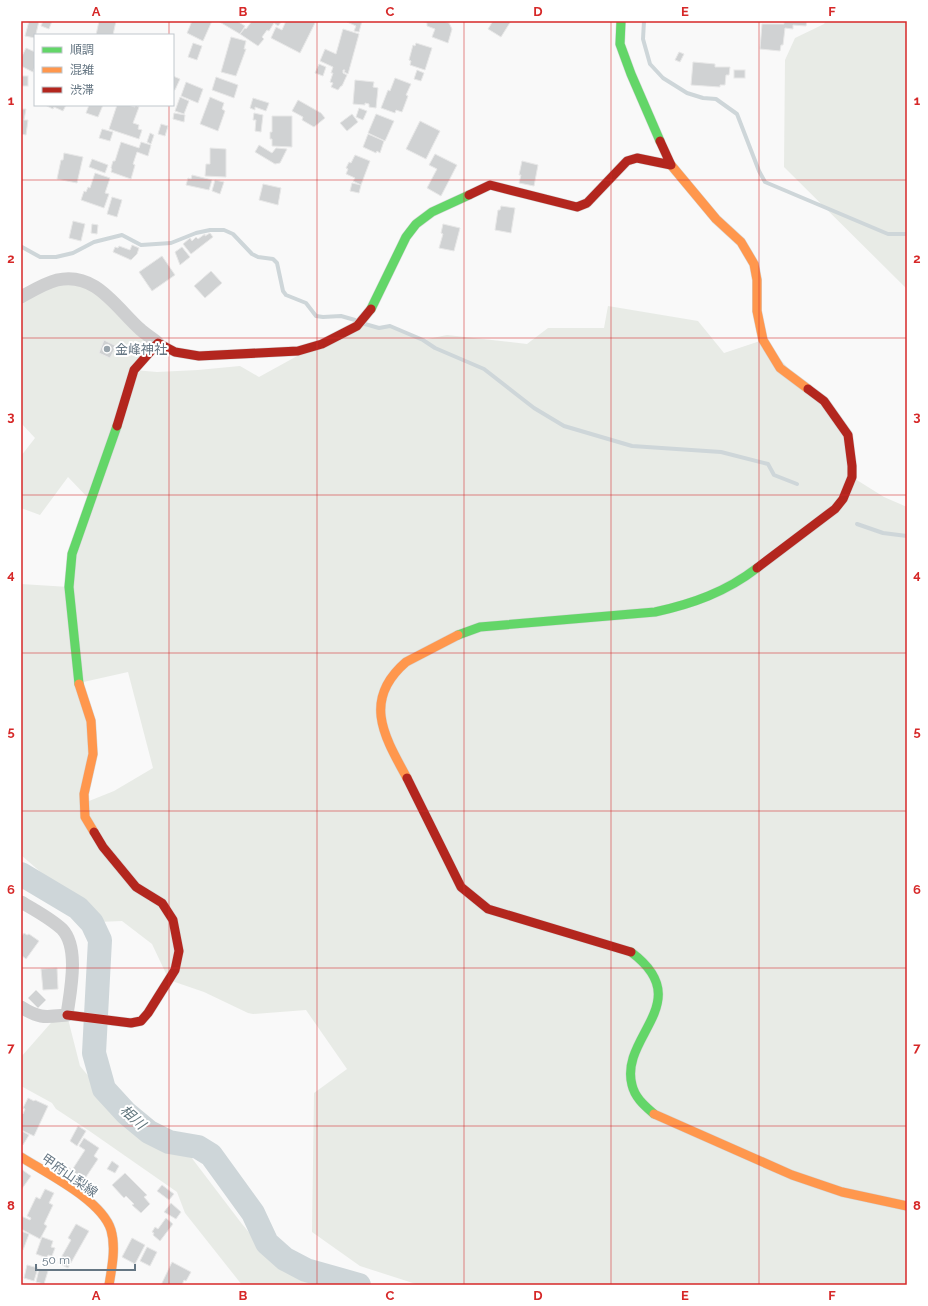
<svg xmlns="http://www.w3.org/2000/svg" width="928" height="1306" font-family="Raleway,'Noto Sans JP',sans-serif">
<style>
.green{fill:#e8ebe6;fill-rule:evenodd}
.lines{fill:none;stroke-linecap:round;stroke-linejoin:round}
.stream{stroke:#ced6d9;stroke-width:4}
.river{stroke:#ced6d9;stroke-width:24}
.building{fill:#d0d2d3;stroke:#e8e8e8}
.fast-casing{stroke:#d5d6d7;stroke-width:10}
.slow-casing{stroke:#d5d6d7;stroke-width:10}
.jam-casing{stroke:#d5d6d7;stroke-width:10}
.street{stroke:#cecfd0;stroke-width:13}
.fast{stroke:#63d668;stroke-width:9}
.slow{stroke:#ff974d;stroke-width:9}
.jam{stroke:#b3261e;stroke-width:9}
.grid{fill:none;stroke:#d62828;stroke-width:1;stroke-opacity:0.55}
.poi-dot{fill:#99a4ac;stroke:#fff;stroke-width:1.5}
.labels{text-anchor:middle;stroke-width:4;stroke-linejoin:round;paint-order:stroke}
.poi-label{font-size:13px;fill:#657683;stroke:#fff;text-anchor:start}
.street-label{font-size:13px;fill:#657683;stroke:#fff}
.water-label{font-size:14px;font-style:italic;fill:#60757c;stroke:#fff}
.neatline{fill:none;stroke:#d62828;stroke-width:1.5}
.grid-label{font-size:13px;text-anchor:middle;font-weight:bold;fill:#d62828}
</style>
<rect width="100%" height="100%" fill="#f9f9f9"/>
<!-- green -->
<g class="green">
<polygon points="826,21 907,21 907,289 784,167 785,60 795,38 824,24"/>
<path d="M 84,281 L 158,343 L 134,370 L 157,372 L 198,370 L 240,366 L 259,377 L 359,322 L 379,328 L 390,326 L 423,340 L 447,335 L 527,344 L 548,328 L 604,328 L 608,306 L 698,321 L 724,353 L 763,340 L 848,435 L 852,477 L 884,497 L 907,507 L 907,1285 L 419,1285 L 360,1266 L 312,1232 L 314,1093 L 347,1069 L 306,1010 L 253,1014 L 248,1013 L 204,992 L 169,980 L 152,944 L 122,921 L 98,922 L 21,855 L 21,584 L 69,587 L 90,500 L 68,477 L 40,515 L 21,508 L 21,456 L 35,438 L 21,423 L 21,297 L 50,283 ZM 128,672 L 153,768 L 114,791 L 84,803 L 91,721 L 79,683 Z"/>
<polygon points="67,1015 80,1066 120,1114 158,1141 178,1147 191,1157 242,1224 278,1268 323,1285 242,1285 185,1213 177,1192 88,1130 56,1109 52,1103 21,1086 21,1057 57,1016"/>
</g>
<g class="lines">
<!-- stream -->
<g class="stream">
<polyline points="644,21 643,39 650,64 663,78 687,93 703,98 716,99 737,114 759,171 765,182 888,234 907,234"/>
<polyline points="22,247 40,257 56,257 73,253 94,242 122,235 141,245 171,243 196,233 210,230 224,230 233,234 252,254 258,257 273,259 277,263 283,291 286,295 306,303 316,316 323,317 341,316 355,320"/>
<polyline points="365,324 379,328 390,326 423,340 435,348 484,369 534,408 564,426 632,446 721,452 768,464 774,475 797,484"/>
<polyline points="857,524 883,533 907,536"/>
</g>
<!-- river -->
<polyline class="river" points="21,874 78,908 92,923 100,940 94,1053 104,1089 126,1113 149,1132 169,1142 198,1147 211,1155 253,1213 267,1243 285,1259 306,1270 359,1285"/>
</g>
<!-- building -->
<g class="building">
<polygon points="29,21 39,21 35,38 25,36"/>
<polygon points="43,21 52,21 49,29 41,26"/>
<polygon points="99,21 116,21 113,35 96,35"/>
<polygon points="192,21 212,21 203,41 187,33"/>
<polygon points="218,21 237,21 245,26 240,34"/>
<polygon points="252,21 282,21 278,26 274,23 269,31 267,30 262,37 264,39 258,46 240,34 245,28 246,29"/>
<polygon points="286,21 288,22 289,21 316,21 300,53 271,38 276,27 282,30"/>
<polygon points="348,21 362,21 359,32 354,31 356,26 347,22"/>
<polygon points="422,21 443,21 449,23 452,29 448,43 432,37 435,29 427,26 427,23"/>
<polygon points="493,21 511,21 501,37 488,29"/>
<polygon points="784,21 807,21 806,26 793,25 793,29 785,28 783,45 781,45 780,51 760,49 762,24 784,24"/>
<polygon points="343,29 359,34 348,74 344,72 345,70 343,70 343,73 347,75 342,86 341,86 338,90 331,87 333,83 330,82 333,73 331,73 333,67 320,61 325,49 336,54"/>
<polygon points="231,37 246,41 244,49 246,49 236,76 221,72"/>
<polygon points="193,43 202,46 197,60 188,57"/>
<polygon points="416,43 432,48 425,70 410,65 411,61 409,60 413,45 415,46"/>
<polygon points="26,48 35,52 35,66 33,72 21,66 21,58"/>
<polygon points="679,52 684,54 680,62 675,60"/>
<polygon points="693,62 715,64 715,67 730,67 729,75 726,75 725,85 720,85 720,87 691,85"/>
<polygon points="319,64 326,67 323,76 315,73"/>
<polygon points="417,70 424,73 421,81 414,79"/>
<rect x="734" y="70" width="11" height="8"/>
<rect x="21" y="76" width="7" height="10"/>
<polygon points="173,76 180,79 175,90 173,90"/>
<polygon points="216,77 238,85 234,98 212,90"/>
<polygon points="395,78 411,84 406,95 408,96 402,112 396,110 395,113 381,108 388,90 390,91"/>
<polygon points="355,80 374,82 373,87 378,88 376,108 369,107 369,104 365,103 365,105 353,104"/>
<polygon points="186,82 203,89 198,103 181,96"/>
<polygon points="180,97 189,101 184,114 175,111"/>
<polygon points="210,97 224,103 222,109 225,111 218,131 200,124"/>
<polygon points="253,98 269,103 266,111 255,107 255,110 250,108"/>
<polygon points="298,100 321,113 325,118 314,127 302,120 303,117 292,111"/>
<polygon points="45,105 66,105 63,111 54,107 53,109"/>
<polygon points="89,105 103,105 98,117 86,113"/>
<polygon points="117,105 128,105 135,107 135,105 139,107 133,123 139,125 138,129 142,130 139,139 109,129"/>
<polygon points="359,108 367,111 363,120 356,117"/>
<polygon points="21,109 26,109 24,120 28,120 26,135 21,134"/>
<polygon points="174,113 185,115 184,122 173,119"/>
<polygon points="254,113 263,115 261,132 255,131 256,120 253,120"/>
<polygon points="352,114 358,122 347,131 340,123"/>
<polygon points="376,114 394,121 385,141 368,133"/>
<polygon points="272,116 292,116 292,147 272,146 272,139 270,139 270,132 272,132"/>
<polygon points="420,121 440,131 426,159 406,149"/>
<polygon points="161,124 168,126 165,136 158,134"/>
<polygon points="102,129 113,132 110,141 99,138"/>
<polygon points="150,133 154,135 151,144 147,142"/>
<polygon points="368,134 384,141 380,153 377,151 376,153 363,147"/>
<polygon points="121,142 139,148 141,142 151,145 148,156 137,152 133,164 135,165 131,179 111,172 112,169 111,168 113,161 115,161"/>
<polygon points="259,145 272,153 276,148 287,149 280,163 275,164 255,152"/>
<polygon points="210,148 226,149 226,177 205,176 206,164 210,164"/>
<polygon points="64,153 83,157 77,183 57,179 61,160 63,160"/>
<polygon points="435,154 457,165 441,196 427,188 437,169 429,165"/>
<polygon points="355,155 370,161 361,185 353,181 355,178 346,174 348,169 346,168 349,162 351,163"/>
<polygon points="92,159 108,165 105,173 89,167"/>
<polygon points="522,161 538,165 534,186 519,183 521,175 519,175"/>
<polygon points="95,173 110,178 105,193 109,194 104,208 81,200 84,191 86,192 88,187 90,188"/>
<polygon points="192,175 212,180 209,190 186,185 188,178 191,179"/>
<polygon points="215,180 224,182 220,194 212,191"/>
<polygon points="352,183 361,185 359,193 350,191"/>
<polygon points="263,184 281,188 278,205 259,200"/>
<polygon points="112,197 122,200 117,217 107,214"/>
<polygon points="501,206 515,208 511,233 495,230 498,210 500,210"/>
<polygon points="73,221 85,224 81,241 69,238"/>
<polygon points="92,224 98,225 97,234 91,233"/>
<polygon points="443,224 460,228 454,251 439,248 443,234 441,233"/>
<polygon points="210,233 213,237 191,254 183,244 190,238 192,241 196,237 198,239 205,234 205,236"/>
<polygon points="132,245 139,248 137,254 131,260 113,252 115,247 118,248 119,246 130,250"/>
<polygon points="182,247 190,257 180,265 175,252"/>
<polygon points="162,256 175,275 152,291 139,272"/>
<polygon points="211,271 222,283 205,298 194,286"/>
<polygon points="104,340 116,346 110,358 99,353"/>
<polygon points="24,933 27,935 29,934 39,941 26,959 21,955 21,937"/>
<polygon points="57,968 58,989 43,990 41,969"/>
<polygon points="36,990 46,1000 38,1008 28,998"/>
<polygon points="28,1098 34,1101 35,1100 48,1106 34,1136 21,1130 21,1113 23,1114 25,1109 23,1108"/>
<polygon points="78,1126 86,1131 77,1146 70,1141"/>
<polygon points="22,1131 29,1135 23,1145 21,1144"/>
<polygon points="84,1138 99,1148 94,1156 98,1159 82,1183 65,1172 68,1167 72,1170 85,1150 79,1146"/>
<polygon points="112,1161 119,1166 115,1173 107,1169"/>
<polygon points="21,1169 31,1176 21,1190"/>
<polygon points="125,1173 147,1195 144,1197 150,1204 141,1213 132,1205 134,1204 126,1196 124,1198 112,1185"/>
<polygon points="162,1185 174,1194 169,1200 157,1191"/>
<polygon points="45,1189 54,1193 49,1203 53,1205 44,1224 47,1226 40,1239 21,1229 21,1216 30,1220 31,1218 27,1216 36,1197 40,1199"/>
<polygon points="171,1203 181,1212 176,1219 164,1212"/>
<polygon points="166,1218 173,1224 160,1241 153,1235 154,1233 152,1232 155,1227 158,1229"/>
<polygon points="76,1224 89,1231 68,1268 58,1263 71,1240 68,1238"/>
<polygon points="21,1231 29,1234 23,1250 21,1249"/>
<polygon points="42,1237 53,1241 51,1247 55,1248 52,1256 48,1255 47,1258 36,1254"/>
<polygon points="132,1238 145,1245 135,1264 122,1257"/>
<polygon points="147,1247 157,1252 150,1266 140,1261"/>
<polygon points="172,1262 191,1272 186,1281 184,1280 182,1285 161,1285"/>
<polygon points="27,1265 38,1268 34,1281 24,1278"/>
<polygon points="39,1269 48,1271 44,1284 36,1282"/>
</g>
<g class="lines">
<defs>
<g id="fast">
<polyline points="621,21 620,44 631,74 660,141"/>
<polyline points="371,309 406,237 416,224 432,212 469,195"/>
<path d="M 458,635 L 480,627 L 655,612 C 692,604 726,592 757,568"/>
<polyline points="79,684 69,587 72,554 117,426"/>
<path d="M 631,952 C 698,1002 619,1036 632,1085 C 635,1098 645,1106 654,1114"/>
</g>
<g id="slow">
<polyline points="671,165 716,219 741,242 754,264 757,280 757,311 763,340 780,368 808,389"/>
<polyline points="79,684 91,721 93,754 84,794 85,817 94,832"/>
<path d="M 407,778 C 384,736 362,700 406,662 L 458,635"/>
<polyline points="654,1114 792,1175 842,1192 907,1206"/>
<path d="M 21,1157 C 46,1173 102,1200 111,1230 C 116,1247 112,1267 109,1285"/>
</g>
<g id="jam">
<polyline points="469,195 490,185 577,207 587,203 627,161 637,158 671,165 660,141"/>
<polyline points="117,426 134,370 158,343 175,352 199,356 298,351 322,344 357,326 371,309"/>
<polyline points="757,568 835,509 843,499 852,477 852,466 848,435 824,401 808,389"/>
<polyline points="407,778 461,887 488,909 631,952"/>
<polyline points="67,1015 131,1023 141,1021 148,1013 175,970 179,951 173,920 162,903 136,887 103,847 94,832"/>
</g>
</defs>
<!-- fast casing -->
<use href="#fast" class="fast-casing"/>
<!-- slow casing -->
<use href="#slow" class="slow-casing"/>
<!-- jam casing -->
<use href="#jam" class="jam-casing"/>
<!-- street -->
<g class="street">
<path d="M 21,297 C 32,291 45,283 57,280 C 96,271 116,308 141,330 C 147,335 153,339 158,343"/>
<path d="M 21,902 C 35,910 50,918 62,929 C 80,948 70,992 67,1015 C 45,1017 40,1019 21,1007"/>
</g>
<!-- fast -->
<use href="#fast" class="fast"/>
<!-- slow -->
<use href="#slow" class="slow"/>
<!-- jam -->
<use href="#jam" class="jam"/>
</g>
<!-- grid -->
<path class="grid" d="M 169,21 L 169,35M 317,21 L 317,1285M 464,21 L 464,1285M 611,21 L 611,1285M 759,21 L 759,1285M 169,105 L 169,1285M 21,180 L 907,180M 21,338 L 907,338M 21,495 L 907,495M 21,653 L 907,653M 21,811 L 907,811M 21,968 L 907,968M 21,1126 L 907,1126"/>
<!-- markers -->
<circle class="poi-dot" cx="107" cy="349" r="4"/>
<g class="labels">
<!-- poi labels -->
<g class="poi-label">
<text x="115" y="354">金峰神社</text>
</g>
<!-- street labels -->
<g class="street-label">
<text transform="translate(70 1175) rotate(35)" y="5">甲府山梨線</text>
</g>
<!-- water labels -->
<g class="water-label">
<text transform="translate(133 1117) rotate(42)" y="5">相川</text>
</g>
</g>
<!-- border -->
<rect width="928" height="1306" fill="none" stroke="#ffffff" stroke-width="44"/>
<!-- legend -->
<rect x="34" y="34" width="140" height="72" fill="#ffffff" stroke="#c1c8cd"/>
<rect x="42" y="47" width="20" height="6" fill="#63d668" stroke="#c1c8cd"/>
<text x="70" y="54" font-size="12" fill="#657683">順調</text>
<rect x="42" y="67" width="20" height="6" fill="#ff974d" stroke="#c1c8cd"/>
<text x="70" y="74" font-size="12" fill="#657683">混雑</text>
<rect x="42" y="87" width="20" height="6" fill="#b3261e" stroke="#c1c8cd"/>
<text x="70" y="94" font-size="12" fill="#657683">渋滞</text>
<!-- scale -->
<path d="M36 1264v6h99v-6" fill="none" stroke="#657683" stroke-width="2"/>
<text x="42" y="1264" font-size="12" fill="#657683" stroke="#ffffff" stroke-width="3" paint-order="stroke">50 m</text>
<rect x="22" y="22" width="884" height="1262" class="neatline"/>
<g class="grid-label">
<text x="96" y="16">A</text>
<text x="243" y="16">B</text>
<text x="390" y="16">C</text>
<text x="538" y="16">D</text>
<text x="685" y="16">E</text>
<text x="832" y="16">F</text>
<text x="11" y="105">1</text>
<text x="917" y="105">1</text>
<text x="11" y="263">2</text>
<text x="917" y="263">2</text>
<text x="11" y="421">3</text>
<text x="917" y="421">3</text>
<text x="11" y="579">4</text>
<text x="917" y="579">4</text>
<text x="11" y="736">5</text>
<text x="917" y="736">5</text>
<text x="11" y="894">6</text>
<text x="917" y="894">6</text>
<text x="11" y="1052">7</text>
<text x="917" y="1052">7</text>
<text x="11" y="1210">8</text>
<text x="917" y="1210">8</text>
<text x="96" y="1300">A</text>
<text x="243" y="1300">B</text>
<text x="390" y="1300">C</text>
<text x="538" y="1300">D</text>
<text x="685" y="1300">E</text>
<text x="832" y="1300">F</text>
</g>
</svg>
